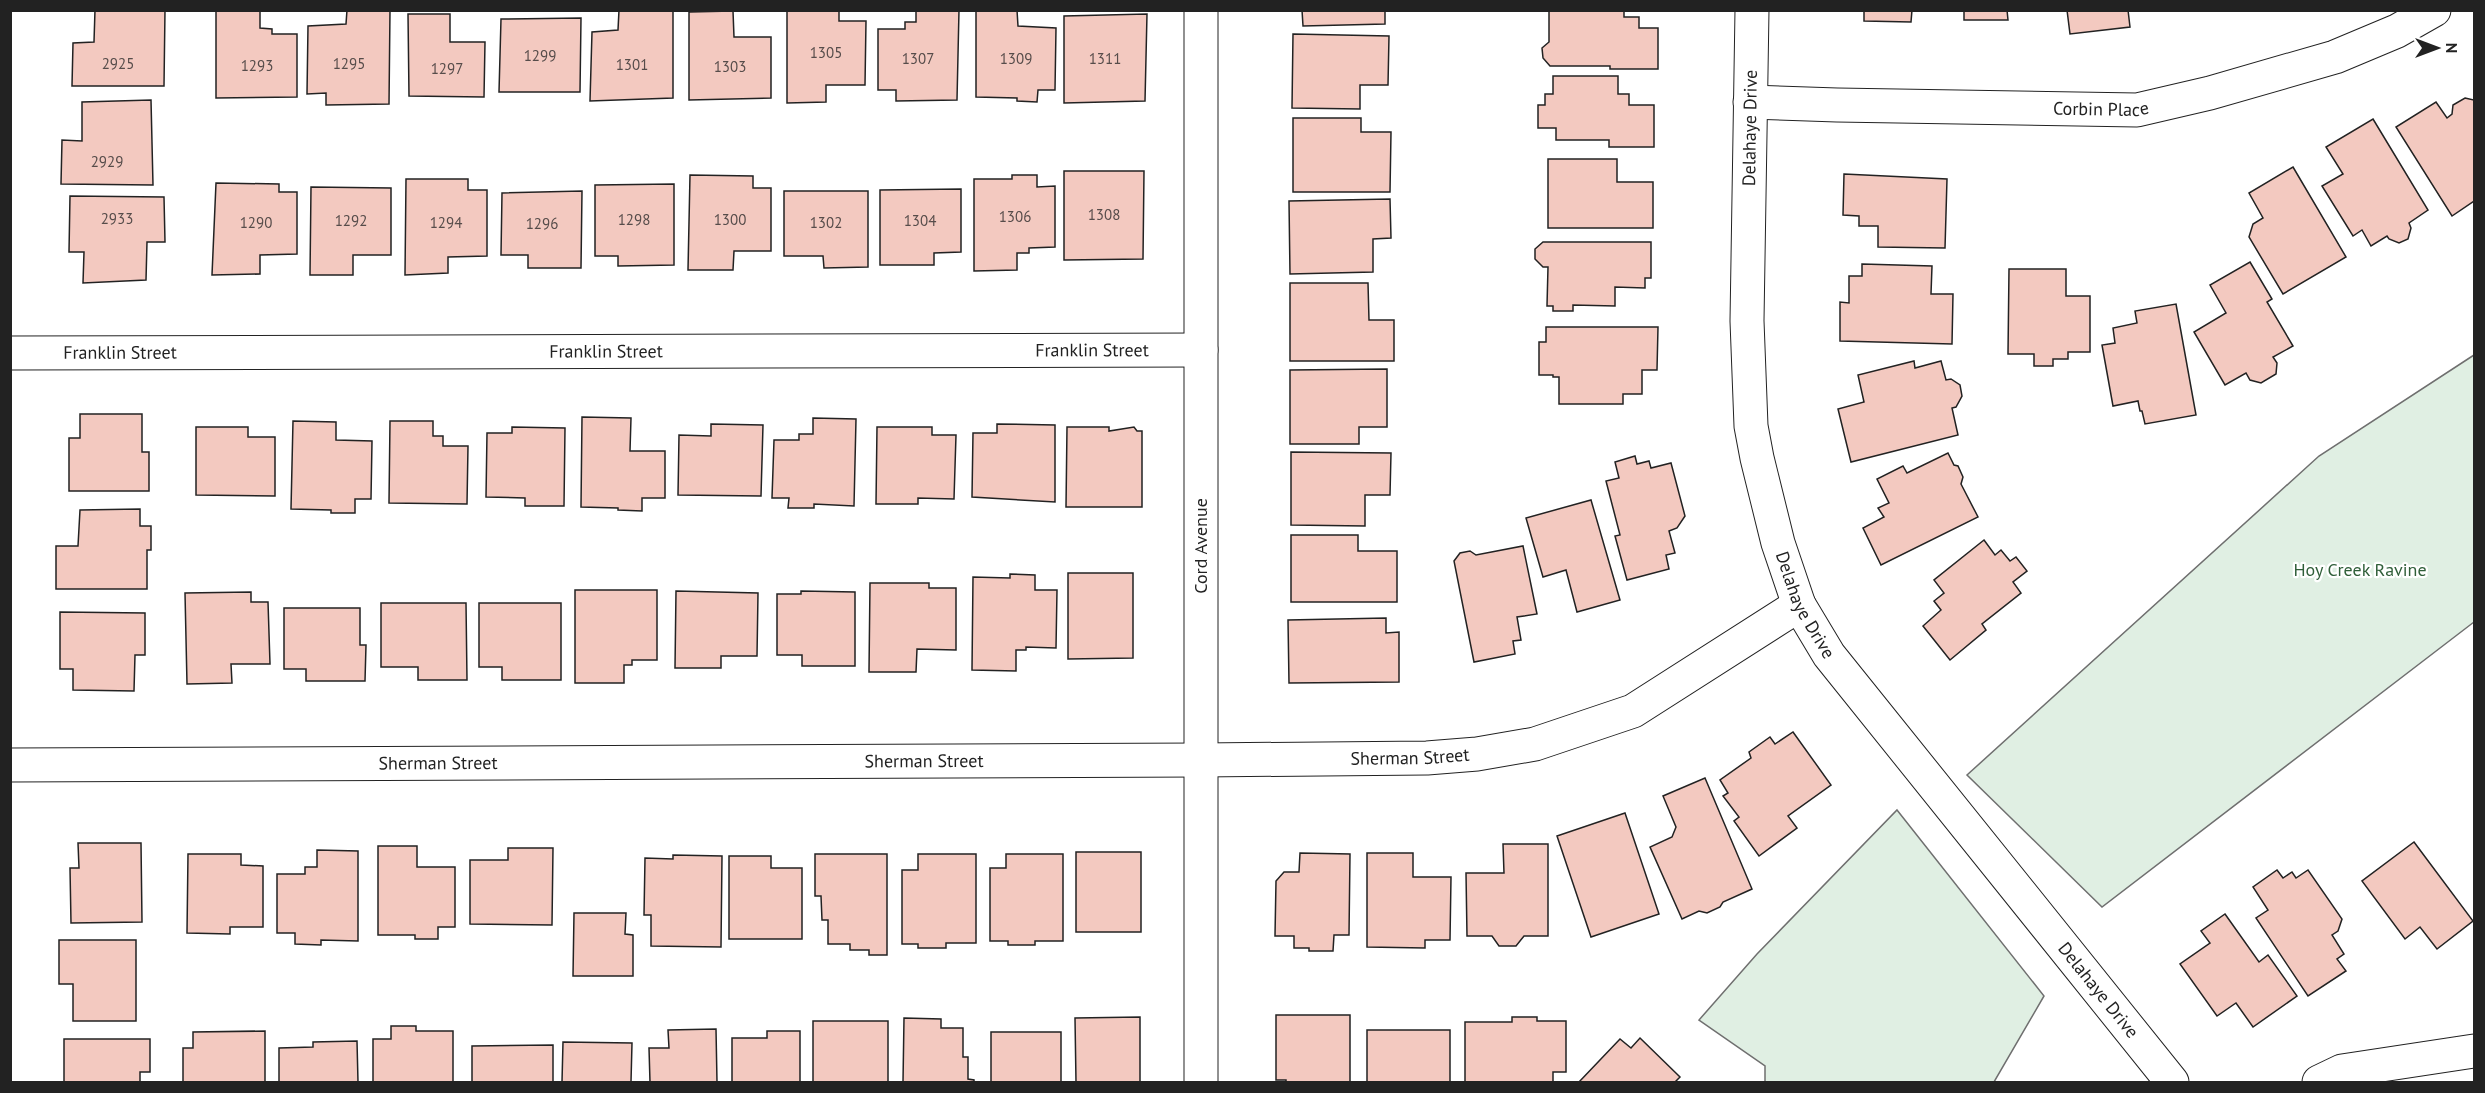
<svg xmlns="http://www.w3.org/2000/svg" width="2485" height="1093" font-family="'PT Sans',sans-serif">
<style>
.green{fill:#e0efe3;stroke:#6f6f6f;stroke-width:1.5}
.building{fill:#f3c9c0;stroke:#222;stroke-width:1.5}
.lines{fill:none;stroke-linecap:round;stroke-linejoin:round}
.street-casing{stroke:#222;stroke-width:35}
.secondary-casing{stroke:#222;stroke-width:35}
.street{stroke:#fff;stroke-width:33}
.secondary{stroke:#fff;stroke-width:33}
.labels{text-anchor:middle;stroke-width:4.5;stroke-linejoin:round;paint-order:stroke}
.number-label{font-size:15px;fill:#564c4a}
.street-label{font-size:18px;fill:#222;stroke:#fff}
.park-label{font-size:18px;fill:#2f5e38;stroke:#fff}
</style>
<rect width="100%" height="100%" fill="#fff"/>
<!-- green -->
<g class="green">
<polygon points="2474,355 2474,622 2102,907 1967,775 2319,456"/>
<polygon points="1897,810 2044,996 1994,1082 1765,1082 1765,1066 1699,1020 1757,954"/>
</g>
<!-- building -->
<g class="building">
<polygon points="95,10 165,10 164,86 72,86 73,43 94,42"/>
<polygon points="216,10 260,10 260,28 272,29 272,34 297,34 297,97 216,98"/>
<polygon points="347,10 390,10 389,104 326,105 326,93 307,94 308,26 346,24"/>
<polygon points="619,10 673,10 673,98 590,101 592,32 618,30"/>
<polygon points="839,10 839,21 866,21 865,85 826,85 826,102 787,103 787,11"/>
<polygon points="916,10 959,10 957,100 896,101 896,90 878,90 878,29 905,29 905,22 916,22"/>
<polygon points="976,10 1017,10 1018,26 1056,28 1055,90 1038,90 1037,102 1017,101 1017,98 976,97"/>
<polygon points="1302,10 1385,10 1385,24 1303,26"/>
<polygon points="1549,10 1624,10 1624,17 1639,17 1639,28 1658,28 1658,69 1610,69 1610,66 1550,66 1543,58 1542,48 1549,42"/>
<polygon points="1864,10 1912,10 1911,22 1864,21"/>
<polygon points="1964,10 2007,10 2008,20 1964,20"/>
<polygon points="2067,10 2128,10 2130,27 2070,34"/>
<polygon points="733,11 734,37 771,37 771,98 689,100 689,12"/>
<polygon points="408,14 450,14 450,42 485,42 484,97 409,96"/>
<polygon points="1147,14 1145,101 1064,103 1064,16"/>
<polygon points="581,18 580,92 499,92 501,19"/>
<polygon points="1293,34 1389,36 1388,85 1360,85 1360,109 1292,108"/>
<polygon points="1553,76 1618,76 1618,94 1629,94 1629,105 1654,105 1654,147 1609,147 1609,140 1556,140 1556,128 1538,128 1538,105 1545,105 1545,94 1553,94"/>
<polygon points="2465,98 2474,100 2474,201 2452,216 2396,127 2436,102 2447,118 2452,114 2453,105"/>
<polygon points="151,100 153,185 61,184 62,140 82,141 82,102"/>
<polygon points="1293,118 1361,118 1361,132 1391,132 1390,192 1293,192"/>
<polygon points="2373,119 2428,210 2409,223 2411,228 2408,239 2399,243 2389,239 2387,236 2371,246 2362,230 2353,236 2322,186 2343,174 2326,147"/>
<polygon points="1548,159 1617,159 1617,182 1653,182 1653,228 1548,228"/>
<polygon points="2293,167 2346,257 2283,294 2249,237 2253,224 2263,218 2249,193"/>
<polygon points="1064,171 1144,171 1143,259 1064,260"/>
<polygon points="1844,174 1947,179 1945,248 1878,247 1878,226 1859,226 1859,216 1843,215"/>
<polygon points="690,175 753,176 753,188 771,188 771,251 734,251 733,270 688,270"/>
<polygon points="1012,175 1037,175 1037,187 1055,186 1055,247 1029,248 1029,253 1017,253 1017,270 974,271 974,179 1012,179"/>
<polygon points="406,179 468,179 468,190 487,190 487,256 448,257 448,273 405,275"/>
<polygon points="216,183 279,184 279,192 297,192 297,254 260,255 260,274 212,275"/>
<polygon points="674,184 674,265 618,266 618,256 595,256 595,185"/>
<polygon points="311,187 391,188 391,255 353,255 353,275 310,275"/>
<polygon points="961,189 961,252 934,253 934,265 880,265 880,190"/>
<polygon points="582,191 581,268 528,268 528,255 501,255 502,193"/>
<polygon points="784,191 868,191 868,267 824,268 823,256 784,256"/>
<polygon points="70,196 164,197 165,242 147,242 146,280 83,283 84,252 69,252"/>
<polygon points="1390,199 1391,238 1373,239 1373,272 1290,274 1289,201"/>
<polygon points="1543,242 1651,242 1651,278 1645,278 1645,288 1615,287 1615,306 1573,305 1573,311 1553,311 1553,306 1547,306 1548,267 1543,267 1535,259 1535,249"/>
<polygon points="2250,262 2272,299 2267,302 2293,346 2273,357 2277,363 2276,374 2261,383 2250,380 2246,373 2225,385 2194,332 2226,313 2210,285"/>
<polygon points="1862,264 1932,266 1931,294 1953,294 1952,344 1840,341 1840,302 1849,303 1849,276 1862,276"/>
<polygon points="2009,269 2066,269 2066,296 2090,296 2090,352 2068,352 2068,359 2053,359 2053,366 2034,366 2034,354 2008,354"/>
<polygon points="1290,283 1368,283 1369,320 1394,320 1394,361 1290,361"/>
<polygon points="2176,304 2196,415 2145,424 2142,411 2140,411 2138,401 2113,406 2102,345 2115,343 2113,328 2137,323 2135,311"/>
<polygon points="1546,327 1658,327 1657,370 1642,370 1642,394 1623,394 1623,404 1559,404 1559,377 1553,377 1553,375 1539,375 1539,342 1546,342"/>
<polygon points="1914,361 1915,368 1941,361 1946,380 1951,379 1960,385 1962,396 1956,407 1952,408 1958,435 1851,462 1838,409 1864,402 1858,375"/>
<polygon points="1387,369 1387,427 1359,427 1359,444 1290,444 1290,370"/>
<polygon points="80,414 142,414 142,452 149,452 149,491 69,491 69,438 80,438"/>
<polygon points="582,417 631,418 630,451 665,451 665,498 642,498 642,511 618,510 618,508 581,507"/>
<polygon points="813,418 856,419 854,506 814,504 814,508 788,508 789,498 772,498 774,440 799,440 799,434 813,434"/>
<polygon points="293,421 336,422 336,440 372,441 371,499 355,499 355,513 331,513 331,510 291,509"/>
<polygon points="390,421 433,421 433,436 443,436 443,446 468,446 467,504 389,503"/>
<polygon points="711,424 763,425 761,496 678,495 679,435 711,436"/>
<polygon points="997,424 1055,425 1055,502 972,497 973,433 997,433"/>
<polygon points="196,427 248,427 248,437 275,437 275,496 196,495"/>
<polygon points="512,427 565,428 564,506 525,506 525,498 486,497 487,433 512,433"/>
<polygon points="877,427 932,427 932,435 956,435 954,499 918,498 918,504 876,504"/>
<polygon points="1067,427 1109,427 1109,431 1134,427 1137,431 1142,431 1142,507 1066,507"/>
<polygon points="1291,452 1391,453 1390,495 1365,495 1365,526 1291,525"/>
<polygon points="1948,453 1954,465 1958,466 1963,477 1961,484 1978,517 1881,565 1863,528 1884,517 1878,508 1889,503 1877,479 1903,466 1907,473"/>
<polygon points="1635,456 1637,464 1649,461 1651,468 1671,463 1685,516 1677,528 1669,531 1675,553 1666,555 1669,569 1627,580 1615,536 1620,535 1606,481 1619,478 1615,462"/>
<polygon points="1591,500 1620,600 1577,612 1566,570 1543,577 1526,518"/>
<polygon points="140,509 140,526 151,526 151,550 147,550 147,589 56,589 56,546 78,546 80,510"/>
<polygon points="1291,535 1358,535 1358,551 1397,551 1397,602 1291,602"/>
<polygon points="1984,540 1995,555 2001,550 2010,561 2016,557 2027,571 2013,582 2021,593 1982,624 1986,630 1950,660 1923,626 1941,610 1934,601 1944,593 1934,580"/>
<polygon points="1523,546 1537,614 1517,617 1521,640 1513,641 1515,654 1474,662 1454,561 1460,553 1470,551 1476,555"/>
<polygon points="1068,573 1133,573 1133,658 1068,659"/>
<polygon points="1010,574 1035,575 1035,590 1057,590 1056,648 1026,647 1026,650 1016,650 1016,671 972,670 973,577 1010,578"/>
<polygon points="870,583 929,583 929,588 956,588 956,650 917,649 916,672 869,672"/>
<polygon points="575,590 657,590 657,660 632,660 632,665 624,665 624,683 575,683"/>
<polygon points="676,591 758,593 757,656 721,656 721,668 675,668"/>
<polygon points="801,591 855,592 855,666 802,666 802,655 777,655 777,594 801,594"/>
<polygon points="251,592 251,602 268,602 270,664 231,664 232,683 187,684 185,593"/>
<polygon points="381,603 466,603 467,680 418,680 418,667 381,667"/>
<polygon points="479,603 561,603 561,680 502,680 502,667 479,667"/>
<polygon points="284,608 360,608 360,645 366,645 365,681 306,681 306,669 284,669"/>
<polygon points="60,612 145,613 145,655 135,655 134,691 73,690 73,669 60,669"/>
<polygon points="1386,618 1386,633 1399,632 1399,682 1289,683 1288,620"/>
<polygon points="1793,732 1831,785 1788,816 1797,828 1759,856 1734,821 1739,817 1723,796 1728,793 1720,780 1751,758 1749,752 1770,737 1775,744"/>
<polygon points="1705,778 1752,889 1723,902 1720,907 1707,913 1699,911 1682,919 1650,847 1672,837 1676,827 1663,796"/>
<polygon points="1625,813 1659,914 1591,937 1557,836"/>
<polygon points="2414,842 2473,921 2437,949 2420,927 2405,939 2362,881"/>
<polygon points="78,843 141,843 142,922 71,923 70,868 79,868"/>
<polygon points="1503,844 1548,844 1548,936 1524,936 1516,946 1499,946 1492,936 1467,936 1466,873 1504,873"/>
<polygon points="378,846 417,846 417,867 455,867 455,927 438,927 438,939 415,939 415,935 378,935"/>
<polygon points="508,848 553,848 552,925 470,924 470,860 508,860"/>
<polygon points="317,850 358,851 358,941 321,940 321,945 295,944 295,933 277,933 277,874 305,874 305,867 317,867"/>
<rect x="1076" y="852" width="65" height="80"/>
<polygon points="1300,853 1350,854 1349,935 1334,935 1333,951 1309,951 1309,948 1294,948 1294,936 1275,936 1276,881 1284,872 1299,872"/>
<polygon points="1367,853 1413,853 1413,877 1451,877 1450,940 1425,940 1425,948 1367,947"/>
<polygon points="188,854 241,854 241,865 263,866 263,927 230,927 230,934 187,933"/>
<polygon points="815,854 887,854 887,955 869,955 869,950 850,950 850,944 828,944 828,920 822,920 821,896 815,896"/>
<polygon points="918,854 976,854 976,943 946,943 946,948 918,948 918,944 902,944 902,870 918,870"/>
<polygon points="1006,854 1063,854 1063,941 1035,941 1035,945 1008,945 1008,941 990,941 990,868 1006,868"/>
<polygon points="673,855 722,856 721,947 651,946 651,915 644,915 645,858 673,859"/>
<polygon points="729,856 771,856 771,868 802,868 802,939 729,939"/>
<polygon points="2277,870 2283,878 2292,872 2296,878 2308,870 2342,919 2338,931 2332,935 2344,954 2337,959 2346,971 2308,996 2256,918 2268,910 2253,887"/>
<polygon points="574,913 626,913 625,934 633,935 633,976 573,976"/>
<polygon points="2225,914 2259,962 2268,955 2297,996 2253,1027 2236,1003 2217,1016 2180,964 2210,943 2201,931"/>
<polygon points="59,940 136,940 136,1021 73,1021 73,984 59,984"/>
<polygon points="1276,1015 1350,1015 1350,1082 1286,1082 1286,1080 1276,1080"/>
<polygon points="1140,1017 1140,1082 1076,1082 1075,1018"/>
<polygon points="1512,1017 1537,1017 1537,1021 1566,1021 1566,1072 1553,1072 1553,1082 1465,1082 1465,1022 1512,1022"/>
<polygon points="904,1018 941,1019 941,1028 963,1028 963,1057 968,1057 968,1079 974,1080 974,1082 903,1082"/>
<rect x="813" y="1021" width="75" height="61"/>
<polygon points="391,1026 416,1026 416,1031 453,1031 453,1082 373,1082 373,1039 391,1039"/>
<polygon points="716,1029 717,1082 650,1082 649,1048 669,1048 668,1030"/>
<rect x="1367" y="1030" width="83" height="52"/>
<polygon points="265,1031 265,1082 183,1082 183,1048 193,1048 193,1032"/>
<polygon points="767,1031 800,1031 800,1082 732,1082 732,1038 767,1038"/>
<rect x="991" y="1032" width="70" height="50"/>
<polygon points="1640,1038 1680,1077 1675,1082 1579,1082 1620,1039 1631,1048"/>
<polygon points="64,1039 150,1039 150,1072 140,1072 140,1082 64,1082"/>
<polygon points="357,1041 358,1082 279,1082 279,1048 313,1047 313,1042"/>
<polygon points="563,1042 632,1043 631,1082 562,1082"/>
<polygon points="553,1045 553,1082 472,1082 472,1046"/>
</g>
<g class="lines">
<defs>
<g id="street">
<polyline points="1201,10 1201,1082"/>
<path id="s1" d="M 1750,102 L 1837,105 L 2137,110 L 2210,93 L 2335,57 L 2397,31 L 2434,10"/>
<path id="s2" d="M 10,353 L 1201,350"/>
<path id="s3" d="M 10,765 L 1201,760 L 1427,758 L 1477,754 L 1535,744 L 1633,711 L 1799,605"/>
<polyline points="2319,1082 2342,1071 2474,1051"/>
</g>
<g id="secondary">
<path id="s4" d="M 1752,10 L 1747,321 L 1751,426 L 1757,458 L 1778,543 L 1799,605 L 1829,655 L 2172,1082"/>
</g>
</defs>
<!-- street casing -->
<use href="#street" class="street-casing"/>
<!-- secondary casing -->
<use href="#secondary" class="secondary-casing"/>
<!-- street -->
<use href="#street" class="street"/>
<!-- secondary -->
<use href="#secondary" class="secondary"/>
</g>
<g class="labels">
<!-- number labels -->
<g class="number-label">
<text x="826" y="58">1305</text>
<text x="540" y="61">1299</text>
<text x="918" y="64">1307</text>
<text x="1016" y="64">1309</text>
<text x="1105" y="64">1311</text>
<text x="118" y="69">2925</text>
<text x="349" y="69">1295</text>
<text x="632" y="70">1301</text>
<text x="257" y="71">1293</text>
<text x="730" y="72">1303</text>
<text x="447" y="74">1297</text>
<text x="107" y="167">2929</text>
<text x="1104" y="220">1308</text>
<text x="1015" y="222">1306</text>
<text x="117" y="224">2933</text>
<text x="634" y="225">1298</text>
<text x="730" y="225">1300</text>
<text x="351" y="226">1292</text>
<text x="920" y="226">1304</text>
<text x="256" y="228">1290</text>
<text x="446" y="228">1294</text>
<text x="826" y="228">1302</text>
<text x="542" y="229">1296</text>
</g>
<!-- street labels -->
<g class="street-label">
<text dy="6" stroke="none"><textPath href="#s1" startOffset="351">Corbin Place</textPath></text>
<text transform="translate(1750 128) rotate(-89)" y="6">Delahaye Drive</text>
<text dy="6" stroke="none"><textPath href="#s2" startOffset="1082">Franklin Street</textPath></text>
<text dy="6" stroke="none"><textPath href="#s2" startOffset="596">Franklin Street</textPath></text>
<text dy="6" stroke="none"><textPath href="#s2" startOffset="110">Franklin Street</textPath></text>
<text transform="translate(1201 546) rotate(-90)" y="6">Cord Avenue</text>
<text dy="6" stroke="none"><textPath href="#s4" startOffset="604">Delahaye Drive</textPath></text>
<text dy="6" stroke="none"><textPath href="#s3" startOffset="1400">Sherman Street</textPath></text>
<text dy="6" stroke="none"><textPath href="#s3" startOffset="914">Sherman Street</textPath></text>
<text dy="6" stroke="none"><textPath href="#s3" startOffset="428">Sherman Street</textPath></text>
<text dy="6" stroke="none"><textPath href="#s4" startOffset="1090">Delahaye Drive</textPath></text>
</g>
<!-- park labels -->
<g class="park-label">
<text x="2360" y="576">Hoy Creek Ravine</text>
</g>
</g>
<!-- border -->
<rect width="2485" height="1093" fill="none" stroke="#222222" stroke-width="24"/>
<!-- north arrow -->
<g transform="translate(2437 48) rotate(90)" stroke="#ffffff" stroke-width="4.5" paint-order="stroke">
<path d="M0-4.5L10 22L0 15L-10 22Z" fill="#222222"/>
<text y="-9" font-size="16" font-weight="bold" text-anchor="middle" fill="#222222">N</text>
</g>
</svg>
